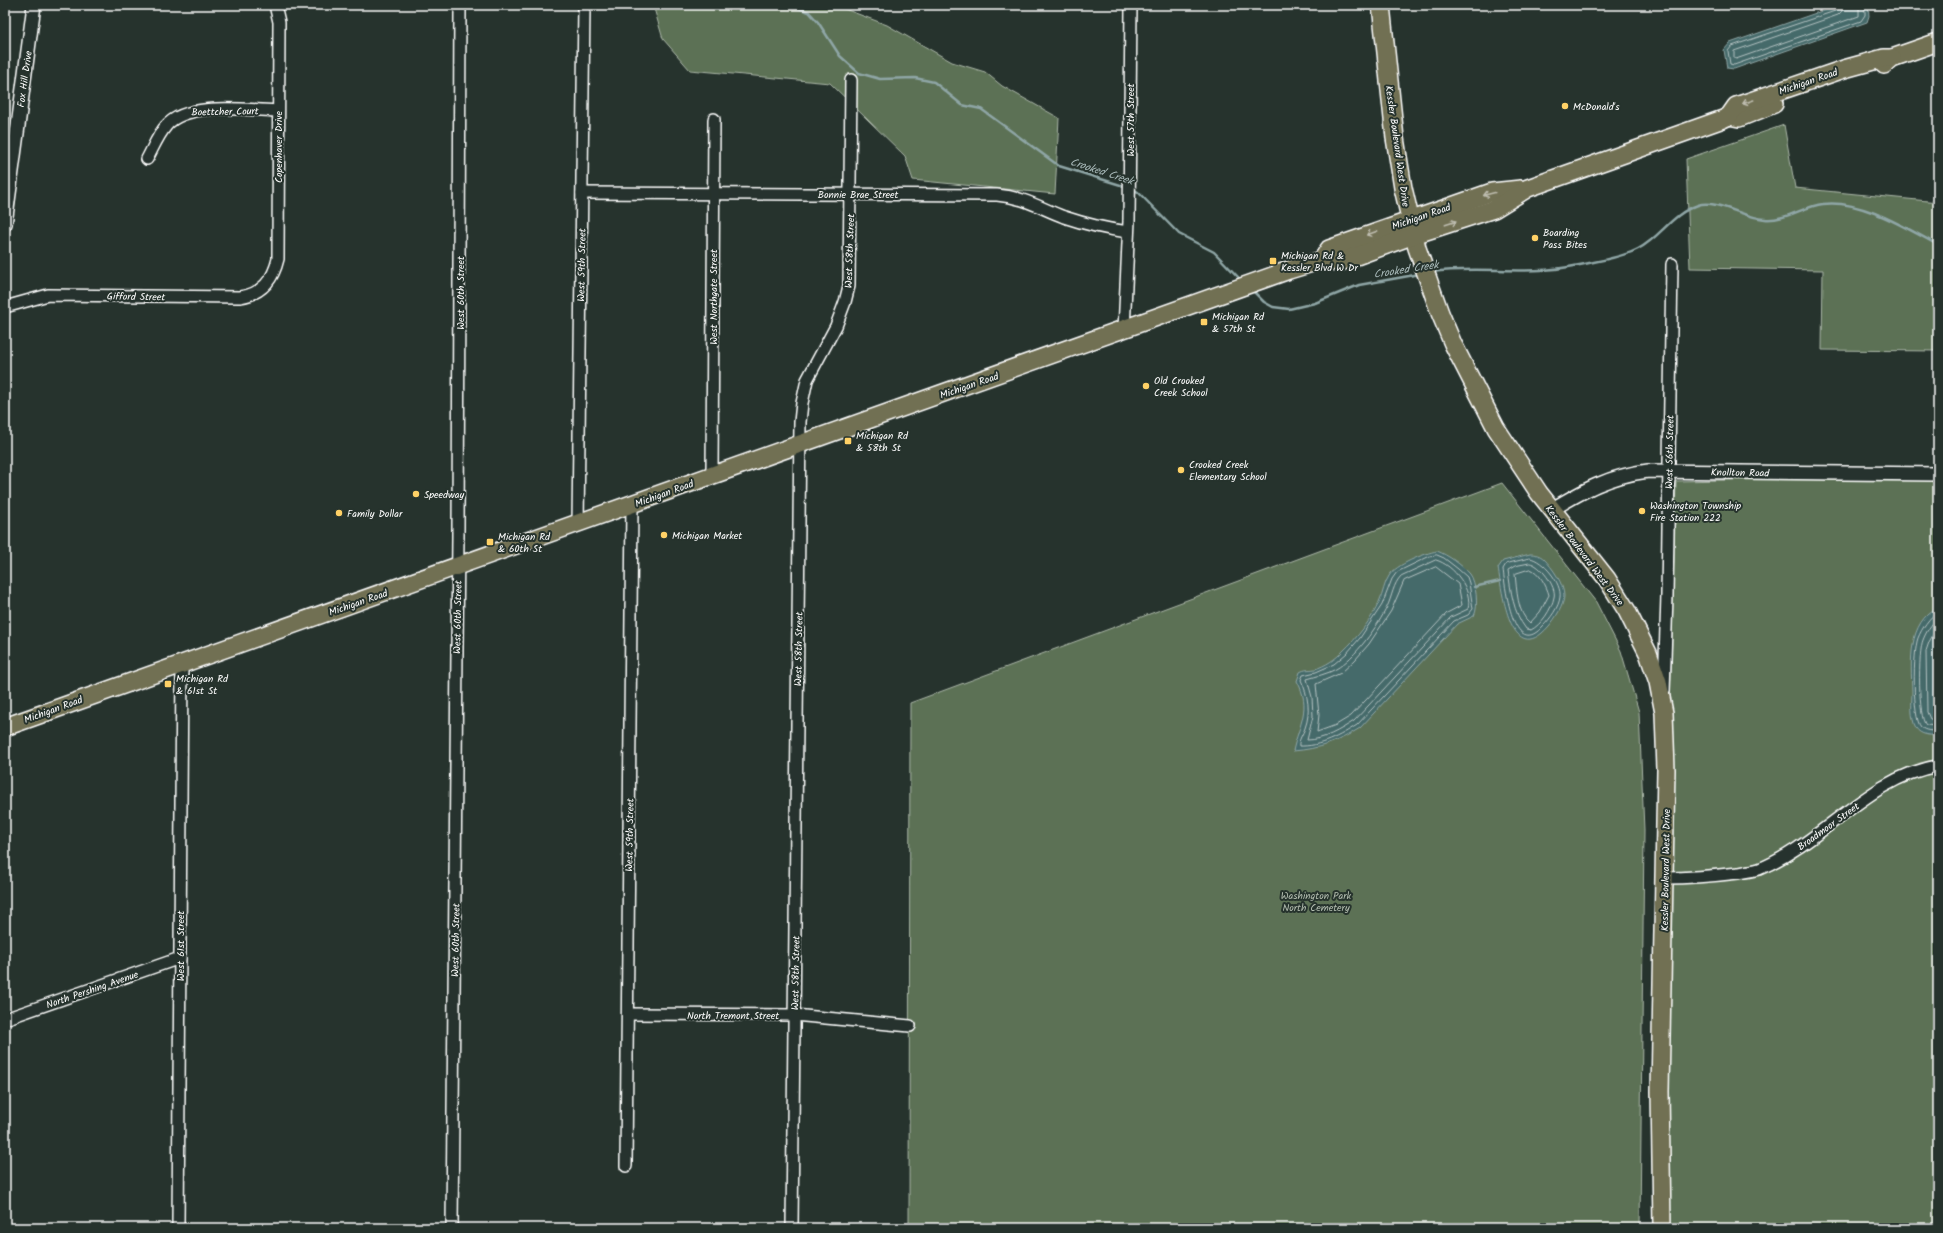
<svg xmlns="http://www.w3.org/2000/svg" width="1943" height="1233" font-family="Kalam,sans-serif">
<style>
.green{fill:#5b7155;stroke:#adb8aa}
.water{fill:#456a6a;stroke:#8fa6a6}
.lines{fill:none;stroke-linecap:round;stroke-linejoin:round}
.shore{stroke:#b5c3c3;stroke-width:1}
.stream{stroke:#8fa6a6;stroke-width:2.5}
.minor-casing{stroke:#fff;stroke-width:14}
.tertiary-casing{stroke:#fff;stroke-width:16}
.primary-casing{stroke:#fff;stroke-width:20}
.minor{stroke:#26332d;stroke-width:11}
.tertiary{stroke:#26332d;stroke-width:13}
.primary{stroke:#716f52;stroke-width:17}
.oneway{stroke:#bfbeb1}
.poi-dot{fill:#ffd166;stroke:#26332d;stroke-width:1.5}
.labels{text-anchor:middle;stroke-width:4;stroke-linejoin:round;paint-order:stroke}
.street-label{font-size:10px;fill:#fff;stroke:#26332d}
.poi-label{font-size:10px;fill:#fff;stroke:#26332d;text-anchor:start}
.park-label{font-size:10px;fill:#b5bfb2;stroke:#26332d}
.water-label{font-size:11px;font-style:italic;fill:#abbcbc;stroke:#26332d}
</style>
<rect width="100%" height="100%" fill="#26332d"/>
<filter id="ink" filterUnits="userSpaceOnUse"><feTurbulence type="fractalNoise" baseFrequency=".025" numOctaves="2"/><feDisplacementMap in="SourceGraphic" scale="8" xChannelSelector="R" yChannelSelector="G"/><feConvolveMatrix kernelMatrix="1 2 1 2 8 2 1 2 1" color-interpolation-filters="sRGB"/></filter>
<g filter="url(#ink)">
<!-- green -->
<g class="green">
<polygon points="653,5 834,5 887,25 952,62 985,72 1002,86 1059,118 1055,194 913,180 905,156 830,83 690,70 663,39"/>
<polygon points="1784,125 1795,188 1938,202 1938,351 1822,350 1823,270 1690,268 1686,159"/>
<polygon points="1938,476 1938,1228 1662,1228 1660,1091 1676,481"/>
<polygon points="1502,483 1596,602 1621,651 1639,712 1644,830 1640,1228 909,1228 910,703"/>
</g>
<!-- water -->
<g class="water">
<polygon points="1839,5 1868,5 1869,16 1867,22 1734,69 1727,68 1724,50 1730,43"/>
<path d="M 1437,551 C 1448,555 1462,565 1470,574 C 1476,582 1479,607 1474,616 L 1457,624 L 1360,728 C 1338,742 1319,749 1293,751 C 1299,724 1312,708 1297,681 L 1300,672 C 1305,669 1309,670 1315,669 C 1325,666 1336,659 1343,651 C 1357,638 1372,619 1379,602 C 1383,594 1384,583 1389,576 C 1395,565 1425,553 1437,551 Z"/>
<path d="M 1530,554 C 1535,554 1540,555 1544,559 C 1552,567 1564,584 1564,596 C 1564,605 1555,619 1549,626 C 1511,670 1502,592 1498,568 L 1503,561 Z"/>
<path d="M 1938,607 L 1938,735 C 1931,736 1920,735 1916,728 C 1910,717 1912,702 1912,691 C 1911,662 1907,623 1938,607 Z"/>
</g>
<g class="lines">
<!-- shore -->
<g class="shore">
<polyline points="1838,5 1835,11 1732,46 1728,51 1730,64 1734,65 1861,21 1865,15 1865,5"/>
<polyline points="1843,5 1842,11 1838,15 1734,51 1734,58 1736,59 1859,16 1859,5"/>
<path d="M 1437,555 L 1444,558 L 1458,569 L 1467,577 L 1469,583 L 1473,609 L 1468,615 L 1454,621 L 1357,725 C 1340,736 1320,747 1299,746 C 1298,740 1303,734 1305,728 C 1311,712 1308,695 1301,680 L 1303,675 L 1316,672 L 1334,664 L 1347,653 L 1360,638 L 1382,605 L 1392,579 L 1397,572 L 1430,556 Z"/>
<path d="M 1530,558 C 1543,560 1562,583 1560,597 C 1559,607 1550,619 1543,626 C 1513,661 1505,586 1503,569 L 1506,564 Z"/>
<path d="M 1436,560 C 1454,565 1473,590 1468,609 L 1451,617 L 1354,721 C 1340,730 1324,740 1307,740 L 1313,716 L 1312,697 L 1307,679 C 1317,676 1327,674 1336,669 C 1355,658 1378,626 1387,607 C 1392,597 1393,584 1401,576 Z"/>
<path d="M 1530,563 C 1540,564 1557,587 1554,597 C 1552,609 1541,625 1531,630 L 1526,629 C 1513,612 1511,592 1508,570 L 1515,566 Z"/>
<polygon points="1436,567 1458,584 1462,605 1447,613 1351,716 1336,725 1317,732 1319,715 1316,684 1341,673 1355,660 1369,644 1391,611 1404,581"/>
<path d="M 1530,569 C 1539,571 1547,587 1549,595 L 1540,612 L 1530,623 C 1517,613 1517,590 1515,574 Z"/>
<path d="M 1938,611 C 1929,618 1922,628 1918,638 C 1913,651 1912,718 1921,727 C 1925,731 1932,731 1938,731"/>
<path d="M 1938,618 C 1931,624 1926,632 1923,640 C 1918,652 1918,718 1926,725 L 1938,726"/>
<polyline points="1938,626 1929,642 1926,651 1927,712 1930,719 1938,720"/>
</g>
<!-- stream -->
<g class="stream">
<polyline points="790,5 809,12 818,22 840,56 859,73 880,79 915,78 934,82 962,105 981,109 1059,166 1127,187"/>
<polyline points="1133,189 1138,192 1179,234 1214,252 1241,280"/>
<path d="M 1432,272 C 1479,265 1527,276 1574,266 C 1592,262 1622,258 1638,249 C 1661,237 1671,214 1698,205 C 1716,199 1745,218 1765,219 C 1785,221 1804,206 1823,204 C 1860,199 1906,228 1938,245"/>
<polyline points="1252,290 1264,302 1273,307 1289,309 1315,303 1359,285 1420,274"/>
<polyline points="1474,587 1500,581"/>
</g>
<defs>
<g id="minor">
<polyline points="5,147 15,147"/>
<path d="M 147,159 C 153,148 158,135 166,126 C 187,101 247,110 278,111"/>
<path d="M 582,193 L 997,195 C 1024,197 1040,208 1064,217 C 1085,224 1106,229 1128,232"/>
<path d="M 5,307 L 48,295 L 240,297 C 262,294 273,280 278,259 L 279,22 L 275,5"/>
<polyline points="1124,330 1129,221 1131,5"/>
<polyline points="712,476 714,119"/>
<polyline points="578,525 584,5"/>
<polyline points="1664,691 1667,595 1672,264"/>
<path d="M 1665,878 C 1690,878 1713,876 1738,873 C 1744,872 1752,871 1759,869 C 1823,843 1868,777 1938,766"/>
<polyline points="628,1014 794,1015 910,1026"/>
<polyline points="5,1019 180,958"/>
<polyline points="626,1166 632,504"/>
<polyline points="178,1228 182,664"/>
<polyline points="452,1228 458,535 460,5"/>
<polyline points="792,1228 800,422 802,403 807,380 836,326 845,302 849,286 851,80"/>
</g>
<g id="tertiary">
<polyline points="5,224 34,5"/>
<path d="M 1551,510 C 1584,490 1609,476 1648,471 L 1938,474"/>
</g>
<g id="primary">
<polyline points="1381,5 1395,138 1403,188 1417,248 1440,313 1453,344 1496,428 1539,493 1607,579 1627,611 1648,653 1658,682 1664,713 1666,770 1660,1091 1662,1228"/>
<polyline points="1884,65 1892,58 1938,42"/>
<polyline points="1729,116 1739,118 1774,104"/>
<polyline points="1322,260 1329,249 1492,192 1521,189"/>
<polyline points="5,727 1289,270 1322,260 1340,262 1414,235 1494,209 1528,188 1723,119 1729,116 1736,106 1844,69 1884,58 1892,58"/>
</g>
</defs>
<!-- minor casing -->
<use href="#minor" class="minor-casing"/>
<!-- tertiary casing -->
<use href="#tertiary" class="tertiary-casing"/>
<!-- primary casing -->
<use href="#primary" class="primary-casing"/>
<!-- minor -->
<use href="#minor" class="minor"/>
<!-- tertiary -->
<use href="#tertiary" class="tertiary"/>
<!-- primary -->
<use href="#primary" class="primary"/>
</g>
<!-- one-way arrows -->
<defs><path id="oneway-shaft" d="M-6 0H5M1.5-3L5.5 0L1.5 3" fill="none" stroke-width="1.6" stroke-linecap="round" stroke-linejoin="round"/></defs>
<g class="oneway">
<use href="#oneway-shaft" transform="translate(1748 102) rotate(161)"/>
<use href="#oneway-shaft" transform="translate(1489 194) rotate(165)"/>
<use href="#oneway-shaft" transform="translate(1451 223) rotate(-18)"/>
<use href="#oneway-shaft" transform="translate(1372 233) rotate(160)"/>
</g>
</g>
<!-- markers -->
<g class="poi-dot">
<circle cx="1565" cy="106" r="4"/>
<circle cx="1535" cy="238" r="4"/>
<rect x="1269" y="257" width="8" height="8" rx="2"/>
<rect x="1200" y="318" width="8" height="8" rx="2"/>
<circle cx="1146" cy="386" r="4"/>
<rect x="844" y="437" width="8" height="8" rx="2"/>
<circle cx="1181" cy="470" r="4"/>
<circle cx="416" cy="494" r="4"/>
<circle cx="1642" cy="511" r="4"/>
<circle cx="339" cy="513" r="4"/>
<circle cx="664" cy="535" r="4"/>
<rect x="486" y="538" width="8" height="8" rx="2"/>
<rect x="164" y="680" width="8" height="8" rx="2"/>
</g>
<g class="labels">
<!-- street labels -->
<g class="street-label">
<text transform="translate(24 79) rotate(-82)" y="4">Fox Hill Drive</text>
<text transform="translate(1808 81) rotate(-19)" y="4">Michigan Road</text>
<text transform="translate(225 111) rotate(-1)" y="4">Boettcher Court</text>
<text transform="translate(1130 120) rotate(-90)" y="4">West 57th Street</text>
<text transform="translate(1398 146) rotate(82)" y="4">Kessler Boulevard West Drive</text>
<text transform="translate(278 147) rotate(-90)" y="4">Copenhaver Drive</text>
<text x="858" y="198">Bonnie Brae Street</text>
<text transform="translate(1421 216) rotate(-19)" y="4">Michigan Road</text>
<text transform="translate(849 251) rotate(-88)" y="4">West 58th Street</text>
<text transform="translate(581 265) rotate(-89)" y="4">West 59th Street</text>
<text transform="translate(460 293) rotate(-90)" y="4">West 60th Street</text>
<text transform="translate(136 296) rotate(1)" y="4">Gifford Street</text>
<text transform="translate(713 297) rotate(-90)" y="4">West Northgate Street</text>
<text transform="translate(969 385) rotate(-19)" y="4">Michigan Road</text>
<text transform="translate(1669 452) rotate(-89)" y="4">West 56th Street</text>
<text transform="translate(1740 472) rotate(1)" y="4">Knollton Road</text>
<text transform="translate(664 493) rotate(-20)" y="4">Michigan Road</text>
<text transform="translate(1585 555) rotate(53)" y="4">Kessler Boulevard West Drive</text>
<text transform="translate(358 602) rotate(-19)" y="4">Michigan Road</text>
<text transform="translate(457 617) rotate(-89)" y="4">West 60th Street</text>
<text transform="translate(798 649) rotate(-89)" y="4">West 58th Street</text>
<text transform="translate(53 709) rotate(-20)" y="4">Michigan Road</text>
<text transform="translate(1828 826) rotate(-36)" y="4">Broadmoor Street</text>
<text transform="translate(629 835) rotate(-89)" y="4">West 59th Street</text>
<text transform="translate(1665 870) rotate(-89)" y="4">Kessler Boulevard West Drive</text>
<text transform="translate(455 940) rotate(-89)" y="4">West 60th Street</text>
<text transform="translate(180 946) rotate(-90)" y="4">West 61st Street</text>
<text transform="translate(795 973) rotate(-89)" y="4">West 58th Street</text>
<text transform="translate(92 989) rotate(-19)" y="4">North Pershing Avenue</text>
<text x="733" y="1019">North Tremont Street</text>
</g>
<!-- poi labels -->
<g class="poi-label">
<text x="1573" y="110">McDonald's</text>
<text x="1543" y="236">Boarding<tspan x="1543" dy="12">Pass Bites</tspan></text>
<text x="1281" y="259">Michigan Rd &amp;<tspan x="1281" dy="12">Kessler Blvd W Dr</tspan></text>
<text x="1212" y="320">Michigan Rd<tspan x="1212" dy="12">&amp; 57th St</tspan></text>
<text x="1154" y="384">Old Crooked<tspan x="1154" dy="12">Creek School</tspan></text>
<text x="856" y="439">Michigan Rd<tspan x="856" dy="12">&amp; 58th St</tspan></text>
<text x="1189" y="468">Crooked Creek<tspan x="1189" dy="12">Elementary School</tspan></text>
<text x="424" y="498">Speedway</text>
<text x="1650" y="509">Washington Township<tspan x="1650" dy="12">Fire Station 222</tspan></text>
<text x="347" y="517">Family Dollar</text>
<text x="672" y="539">Michigan Market</text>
<text x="498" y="540">Michigan Rd<tspan x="498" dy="12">&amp; 60th St</tspan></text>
<text x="176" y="682">Michigan Rd<tspan x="176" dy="12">&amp; 61st St</tspan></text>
</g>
<!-- park labels -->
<g class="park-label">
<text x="1316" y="899">Washington Park<tspan x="1316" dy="12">North Cemetery</tspan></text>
</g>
<!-- water labels -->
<g class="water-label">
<text transform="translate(1102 171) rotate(18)" y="4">Crooked Creek</text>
<text transform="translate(1406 269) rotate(-9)" y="4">Crooked Creek</text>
</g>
</g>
<!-- margin -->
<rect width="1943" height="1233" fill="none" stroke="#26332d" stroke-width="20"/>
<rect x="10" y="10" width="1923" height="1213" fill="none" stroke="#fff" stroke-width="1.5" filter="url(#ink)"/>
</svg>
